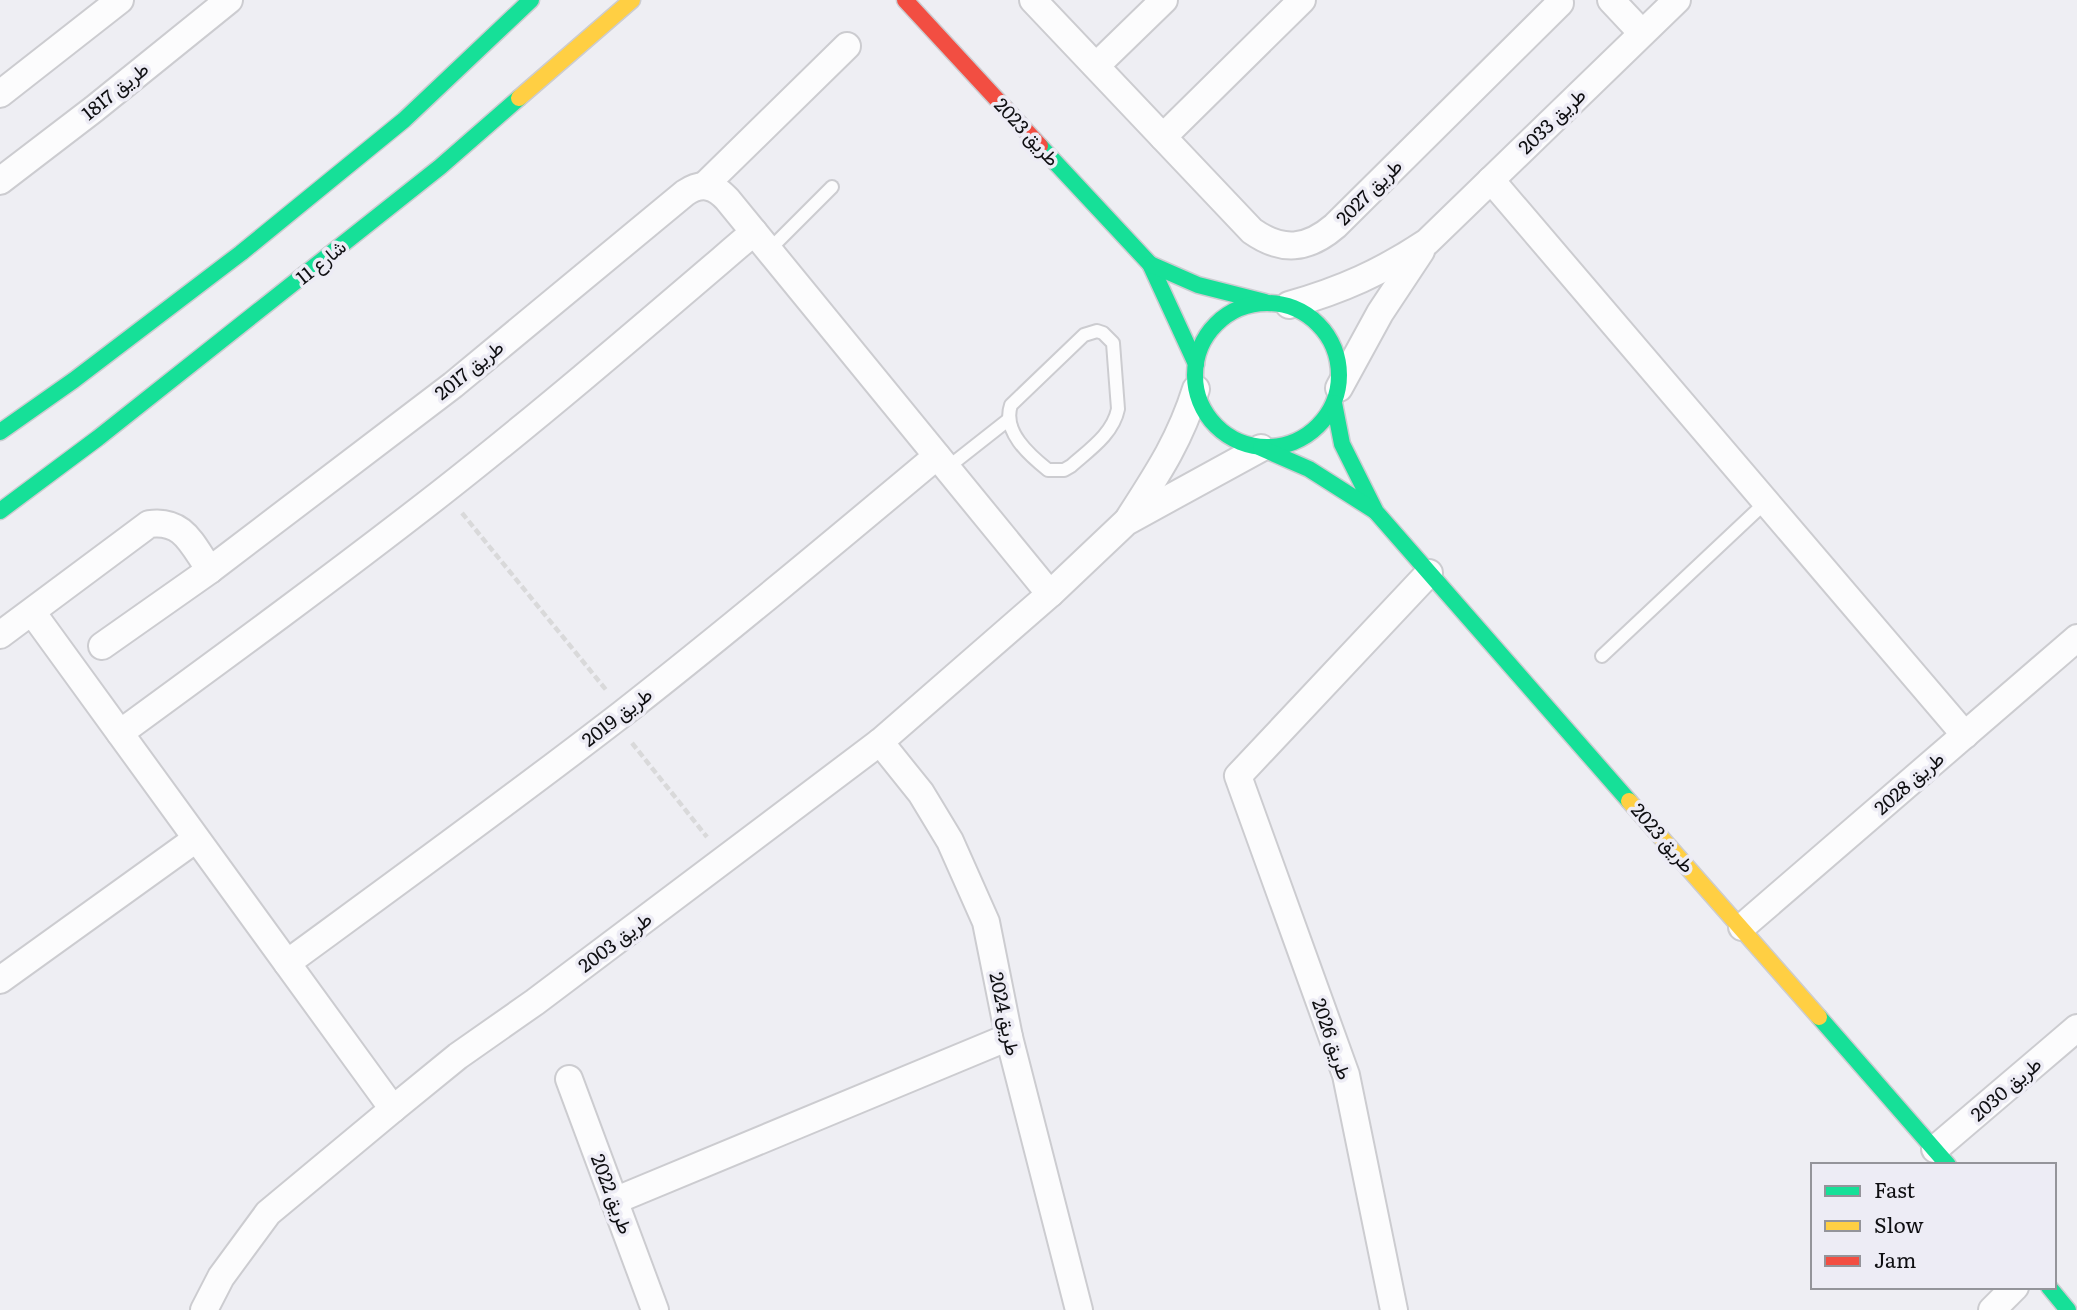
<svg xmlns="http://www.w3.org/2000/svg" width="2077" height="1310" font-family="Literata,Vazirmatn,serif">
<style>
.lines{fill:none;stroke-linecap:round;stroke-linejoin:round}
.lane-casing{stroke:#ccccd0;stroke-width:16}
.street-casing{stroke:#ccccd0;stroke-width:30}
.fast-casing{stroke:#ccccd0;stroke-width:19}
.slow-casing{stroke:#ccccd0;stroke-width:19}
.jam-casing{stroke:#ccccd0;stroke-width:19}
.path{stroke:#d9d9da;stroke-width:4.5;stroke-dasharray:7 3.5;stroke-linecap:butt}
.lane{stroke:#fcfcfd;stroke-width:12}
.street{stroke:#fcfcfd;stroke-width:26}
.fast{stroke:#16e098;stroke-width:16}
.slow{stroke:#ffcf43;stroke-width:16}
.jam{stroke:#f24e42;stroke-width:16}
.labels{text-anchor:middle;stroke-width:7;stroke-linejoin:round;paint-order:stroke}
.street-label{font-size:19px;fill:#0f0f12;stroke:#edecf5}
</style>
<rect width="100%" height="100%" fill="#eeeef3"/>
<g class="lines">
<defs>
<g id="lane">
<polyline points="769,250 832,187"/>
<path d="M 1097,331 L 1103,333 L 1113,343 L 1118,409 C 1113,434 1089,450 1071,466 L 1064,470 L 1048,470 C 1029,455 1002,431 1011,405 L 1084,335 Z"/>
<polyline points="947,468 1008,420"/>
<polyline points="1602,656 1767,501"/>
</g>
<g id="street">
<path d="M 1033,0 L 1252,231 C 1282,252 1307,250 1335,226 L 1560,3"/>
<polyline points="1611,0 1642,33"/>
<polyline points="1096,66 1164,0"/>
<polyline points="0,94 120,0"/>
<polyline points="1163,137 1302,0"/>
<polyline points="1491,180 1965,735"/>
<polyline points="0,181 94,109 229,0"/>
<polyline points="704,186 847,46"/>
<path d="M 1289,305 C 1342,290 1382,272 1427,242 L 1677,0"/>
<polyline points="1339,388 1380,313 1421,251"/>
<path d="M 1129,518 C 1158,473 1180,440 1196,389"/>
<polyline points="32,612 393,1109"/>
<path d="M 0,635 L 149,524 C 184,519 192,545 210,570"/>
<path d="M 102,646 L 210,570 L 453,385 L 685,193 C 701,182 714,185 727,199 L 1050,594"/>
<path d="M 120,733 C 228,654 336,575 441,493 C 548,409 651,320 754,232"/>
<polyline points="880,742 921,793 950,841 986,922 1009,1037 1079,1310"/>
<polyline points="1742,927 2077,638"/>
<path d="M 287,963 C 399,881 512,799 622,714 C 729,630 833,543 937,456"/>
<polyline points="0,980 196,839"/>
<polyline points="569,1079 655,1310"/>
<polyline points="1935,1149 2077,1028"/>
<polyline points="614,1201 1009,1037"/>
<polyline points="204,1310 221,1277 268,1213 393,1109 458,1056 535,1002 880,742 1050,594 1126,522 1261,448"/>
<polyline points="1394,1310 1346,1075 1238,776 1429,573"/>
<polyline points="1992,1310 2015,1287"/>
</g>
<g id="fast">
<polyline points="1040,146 1150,264 1196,364"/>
<polyline points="1150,264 1198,285 1265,302"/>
<circle cx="1267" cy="375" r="72"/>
<polyline points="1334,403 1342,444 1376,512 1629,801"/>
<polyline points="0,432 74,380 241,253 404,120 531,0"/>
<polyline points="1261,448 1309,469 1375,511"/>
<polyline points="0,511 98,438 440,167 519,98"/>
<polyline points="1819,1017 1948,1165"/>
<polyline points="2049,1287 2068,1310"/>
</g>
<g id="slow">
<polyline points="519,98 632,0"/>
<polyline points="1629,801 1819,1017"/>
</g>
<polyline id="jam" points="905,0 1040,146"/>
</defs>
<!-- lane casing -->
<use href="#lane" class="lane-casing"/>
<!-- street casing -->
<use href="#street" class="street-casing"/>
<!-- fast casing -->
<use href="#fast" class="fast-casing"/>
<!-- slow casing -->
<use href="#slow" class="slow-casing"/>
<!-- jam casing -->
<use href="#jam" class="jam-casing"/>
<!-- path -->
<g class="path">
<polyline points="462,513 607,691"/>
<polyline points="632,743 707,837"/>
</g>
<!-- lane -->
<use href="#lane" class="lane"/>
<!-- street -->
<use href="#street" class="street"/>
<!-- fast -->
<use href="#fast" class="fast"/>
<!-- slow -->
<use href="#slow" class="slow"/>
<!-- jam -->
<use href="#jam" class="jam"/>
</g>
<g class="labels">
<!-- street labels -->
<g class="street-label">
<text transform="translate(115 91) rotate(-39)" y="7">طريق 1817</text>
<text transform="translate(1552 121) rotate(-44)" y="7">طريق 2033</text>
<text transform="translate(1027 132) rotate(47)" y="7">طريق 2023</text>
<text transform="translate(1369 192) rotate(-45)" y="7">طريق 2027</text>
<text transform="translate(321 262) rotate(-39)" y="7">شارع 11</text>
<text transform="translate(469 370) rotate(-39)" y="7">طريق 2017</text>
<text transform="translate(617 717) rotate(-38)" y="7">طريق 2019</text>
<text transform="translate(1909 783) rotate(-41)" y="7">طريق 2028</text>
<text transform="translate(1663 838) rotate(49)" y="7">طريق 2023</text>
<text transform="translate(615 942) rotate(-37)" y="7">طريق 2003</text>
<text transform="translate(1005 1014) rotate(78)" y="7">طريق 2024</text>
<text transform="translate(1332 1039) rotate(71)" y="7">طريق 2026</text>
<text transform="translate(2006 1089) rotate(-41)" y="7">طريق 2030</text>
<text transform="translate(612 1194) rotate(69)" y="7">طريق 2022</text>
</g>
</g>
<!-- legend -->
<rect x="1811" y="1163" width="245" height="126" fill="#edecf5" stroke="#94949a" stroke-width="2"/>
<rect x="1825" y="1186" width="35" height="10" fill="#16e098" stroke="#94949a" stroke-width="2"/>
<text x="1874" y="1198" font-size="21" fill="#0f0f12">Fast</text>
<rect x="1825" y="1221" width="35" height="10" fill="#ffcf43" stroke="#94949a" stroke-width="2"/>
<text x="1874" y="1233" font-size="21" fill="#0f0f12">Slow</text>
<rect x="1825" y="1256" width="35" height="10" fill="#f24e42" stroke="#94949a" stroke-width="2"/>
<text x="1874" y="1268" font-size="21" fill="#0f0f12">Jam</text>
</svg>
